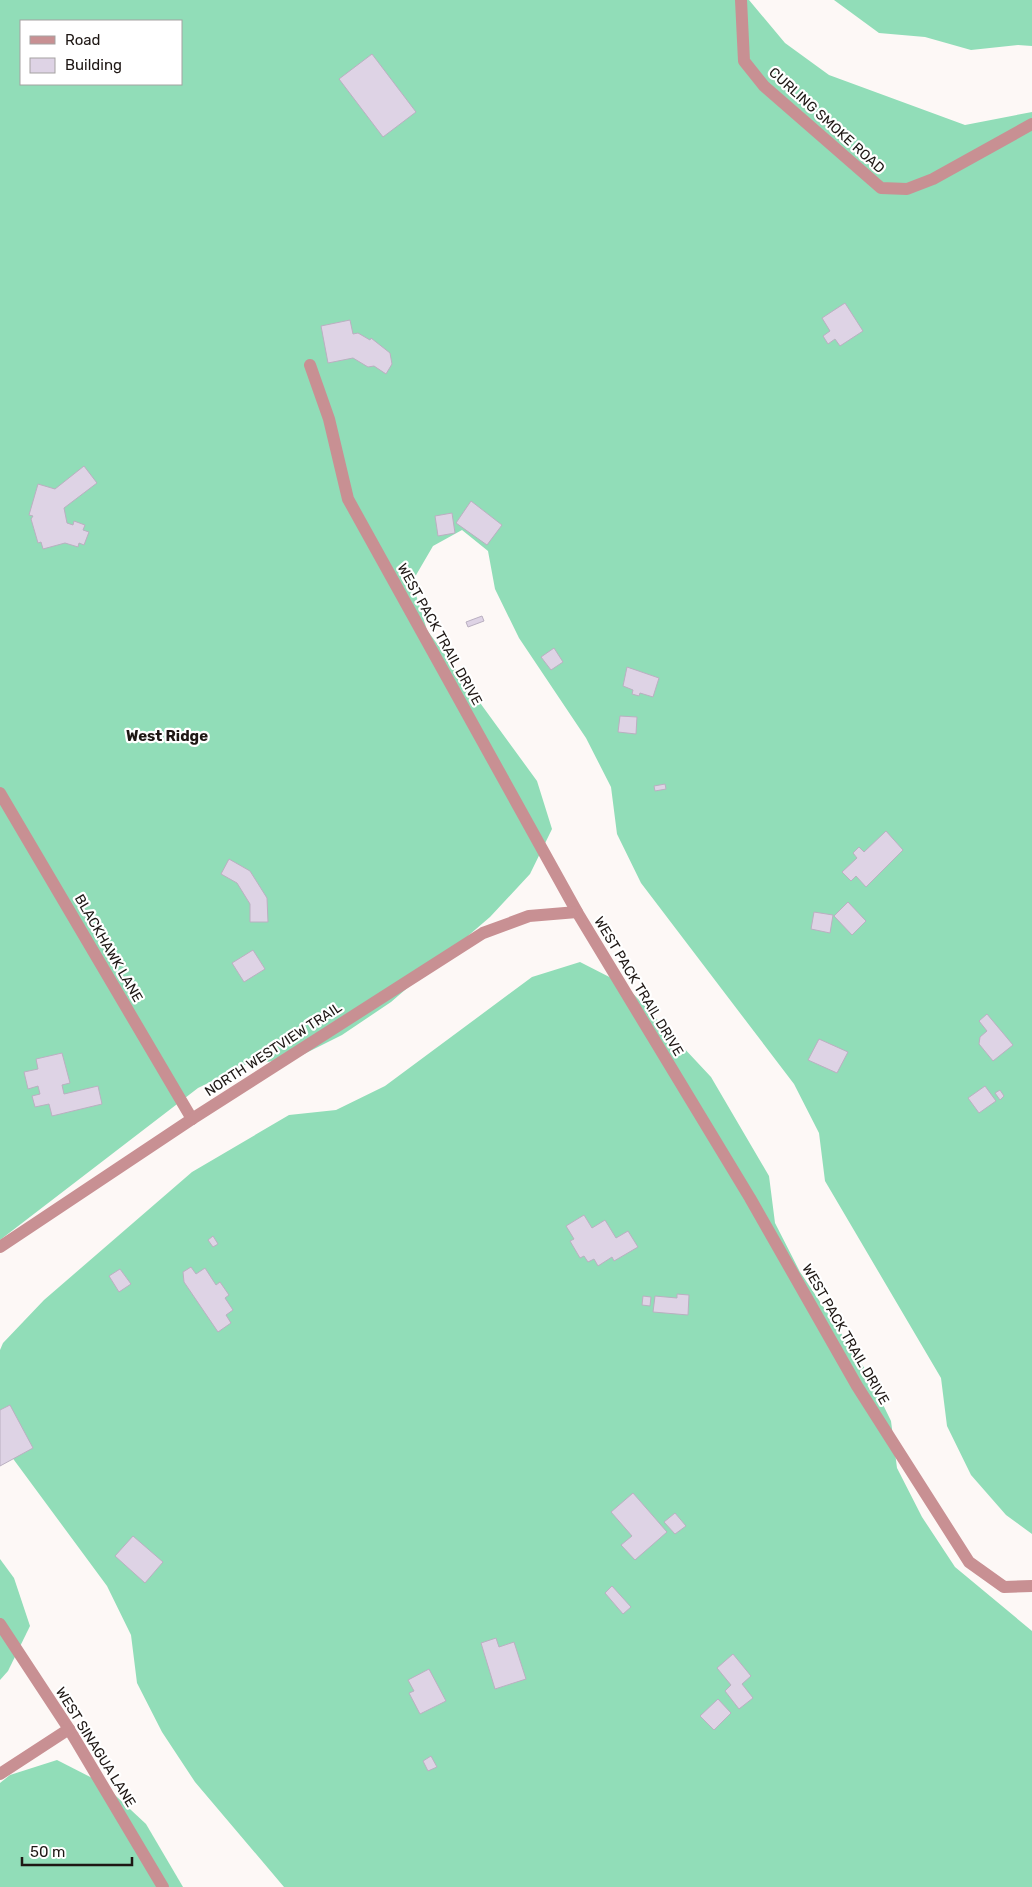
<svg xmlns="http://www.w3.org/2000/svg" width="1032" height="1887" font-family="Rubik,sans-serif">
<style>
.forest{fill:#91ddb8;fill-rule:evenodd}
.building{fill:#ded3e5;stroke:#bab0c1}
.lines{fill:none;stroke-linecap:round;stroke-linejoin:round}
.minor{stroke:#c89093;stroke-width:12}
.labels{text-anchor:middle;stroke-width:4.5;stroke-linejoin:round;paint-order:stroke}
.street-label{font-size:14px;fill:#1e1714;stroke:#fff}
.neighbourhood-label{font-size:15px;font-weight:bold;fill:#1e1714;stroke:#fff}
</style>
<rect width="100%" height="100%" fill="#fdf8f6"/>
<!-- forest -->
<g class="forest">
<path d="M 0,0 L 749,0 L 785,43 L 829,75 L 965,125 L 1032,112 L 1032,1534 L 1006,1515 L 971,1475 L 947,1426 L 941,1378 L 825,1181 L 819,1133 L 794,1084 L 641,883 L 617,834 L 611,787 L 586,738 L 519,638 L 495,589 L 488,551 L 462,530 L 433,546 L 412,582 L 427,630 L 537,781 L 552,829 L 530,874 L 490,917 L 391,1002 L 342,1035 L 294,1059 L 247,1064 L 198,1088 L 0,1240 ZM 21,21 L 181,21 L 181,84 L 21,84 Z"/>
<polygon points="834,0 1032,0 1032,46 1018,45 971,50 925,37 879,33"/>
<polygon points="580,962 625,985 711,1077 769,1176 775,1223 800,1272 867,1372 891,1421 897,1468 922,1517 955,1567 1032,1631 1032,1887 284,1887 195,1782 162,1732 137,1683 131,1635 107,1586 0,1441 0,1350 3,1343 44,1300 192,1172 289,1115 336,1110 385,1086 532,977"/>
<polygon points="0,1559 14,1578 30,1626 8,1671 0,1680"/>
<polygon points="57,1760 102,1783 146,1824 183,1887 0,1887 0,1783 10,1775"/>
</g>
<!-- building -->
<g class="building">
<polygon points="372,54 416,112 383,137 339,79"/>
<polygon points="845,303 863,331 840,346 835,339 828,344 823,336 830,331 822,318"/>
<polygon points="350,320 353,334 358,333 370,340 371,338 390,353 392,364 386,374 374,366 368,367 353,358 328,363 321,326"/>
<polygon points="84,466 97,483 64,508 67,523 73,525 74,521 85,525 83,530 89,532 84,545 79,543 78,547 65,543 43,549 41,542 38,543 31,519 33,516 29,515 38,484 55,489"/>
<polygon points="471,501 502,525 487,545 456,523"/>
<polygon points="452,513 455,533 438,536 435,516"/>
<polygon points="482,616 484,621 468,627 466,622"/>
<polygon points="554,648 563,662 551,670 541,657"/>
<polygon points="627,667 659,678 653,697 640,693 639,696 632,694 633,690 623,686"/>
<polygon points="620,716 637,717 636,734 618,732"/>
<polygon points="665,784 666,789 655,791 654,786"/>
<polygon points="886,831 903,850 866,887 856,876 851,881 842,872 857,858 853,853 859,847 864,852"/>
<polygon points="229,859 250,871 267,898 268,922 250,922 250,904 237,883 221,874"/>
<polygon points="848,902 866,921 852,935 834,916"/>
<polygon points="814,912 833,915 830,933 811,929"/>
<polygon points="253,950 265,969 244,982 232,963"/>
<polygon points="987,1014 1013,1045 993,1061 979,1044 980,1037 987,1031 979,1021"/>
<polygon points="819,1039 848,1052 837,1073 808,1060"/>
<polygon points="62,1053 70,1083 62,1085 64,1094 98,1086 102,1104 52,1116 49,1104 35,1107 32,1096 40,1094 38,1086 28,1089 24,1072 38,1069 36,1059"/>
<polygon points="985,1086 996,1101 979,1113 968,1098"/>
<polygon points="1000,1090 1004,1096 1000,1100 995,1093"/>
<polygon points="584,1215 592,1228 605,1220 616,1238 628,1231 638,1247 614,1261 612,1257 598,1266 594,1259 588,1262 584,1256 580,1258 570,1241 574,1239 566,1226"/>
<polygon points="213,1236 218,1244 213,1247 208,1240"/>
<polygon points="191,1267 196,1274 205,1268 216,1285 220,1282 229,1295 225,1298 233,1310 226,1315 231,1323 218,1332 184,1282 183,1272"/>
<polygon points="120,1269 131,1284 119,1292 109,1276"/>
<polygon points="677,1294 689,1295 688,1315 653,1312 655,1296 677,1298"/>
<polygon points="643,1296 651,1297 650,1306 642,1305"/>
<polygon points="10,1405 33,1448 0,1466 0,1410"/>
<polygon points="633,1493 667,1532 635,1560 621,1545 632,1536 611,1512"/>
<polygon points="675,1513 686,1526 675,1534 664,1522"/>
<polygon points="133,1536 163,1562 145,1583 115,1556"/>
<polygon points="612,1586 631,1607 623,1614 605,1593"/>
<polygon points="496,1638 499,1647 514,1642 526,1679 495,1689 481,1643"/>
<polygon points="733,1654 751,1676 742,1684 753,1698 739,1709 725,1691 731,1685 717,1668"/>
<polygon points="429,1669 446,1701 420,1714 409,1693 414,1691 408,1680"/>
<polygon points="718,1699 731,1713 714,1730 700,1716"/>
<polygon points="431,1756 437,1767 428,1771 423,1761"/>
</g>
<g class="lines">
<!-- minor -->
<g class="minor">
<polyline points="741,0 744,61 764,86 881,188 907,189 933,179 1032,124"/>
<polyline points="310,365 329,419 348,499 577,912 750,1198 857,1386 969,1562 1004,1587 1032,1586"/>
<polyline points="0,793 192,1119"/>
<polyline points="0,1247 192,1119 483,933 529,916 577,912"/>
<polyline points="0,1624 69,1729 163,1887"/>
<polyline points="0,1774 69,1729"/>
</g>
</g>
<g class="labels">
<!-- street labels -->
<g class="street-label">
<text transform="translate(827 120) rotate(42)" y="5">CURLING SMOKE ROAD</text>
<text transform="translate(440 634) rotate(61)" y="5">WEST PACK TRAIL DRIVE</text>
<text transform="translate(109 948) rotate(60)" y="5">BLACKHAWK LANE</text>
<text transform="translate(639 986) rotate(59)" y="5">WEST PACK TRAIL DRIVE</text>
<text transform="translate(273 1049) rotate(-33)" y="5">NORTH WESTVIEW TRAIL</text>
<text transform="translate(846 1334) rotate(60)" y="5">WEST PACK TRAIL DRIVE</text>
<text transform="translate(96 1747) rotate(58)" y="5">WEST SINAGUA LANE</text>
</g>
<!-- neighbourhood labels -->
<g class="neighbourhood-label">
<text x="167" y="741">West Ridge</text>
</g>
</g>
<!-- legend -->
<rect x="20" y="20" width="162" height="65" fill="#ffffff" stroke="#a5a2a1"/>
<rect x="30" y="36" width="25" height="8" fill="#c89093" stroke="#a5a2a1"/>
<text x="65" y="45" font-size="15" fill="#1e1714">Road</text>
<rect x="30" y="58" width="25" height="15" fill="#ded3e5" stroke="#a5a2a1"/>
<text x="65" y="70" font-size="15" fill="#1e1714">Building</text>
<!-- scale -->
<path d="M22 1857v8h110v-8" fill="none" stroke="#1e1714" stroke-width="2.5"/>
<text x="30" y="1857" font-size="15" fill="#1e1714" stroke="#ffffff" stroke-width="4" paint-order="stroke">50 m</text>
</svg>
